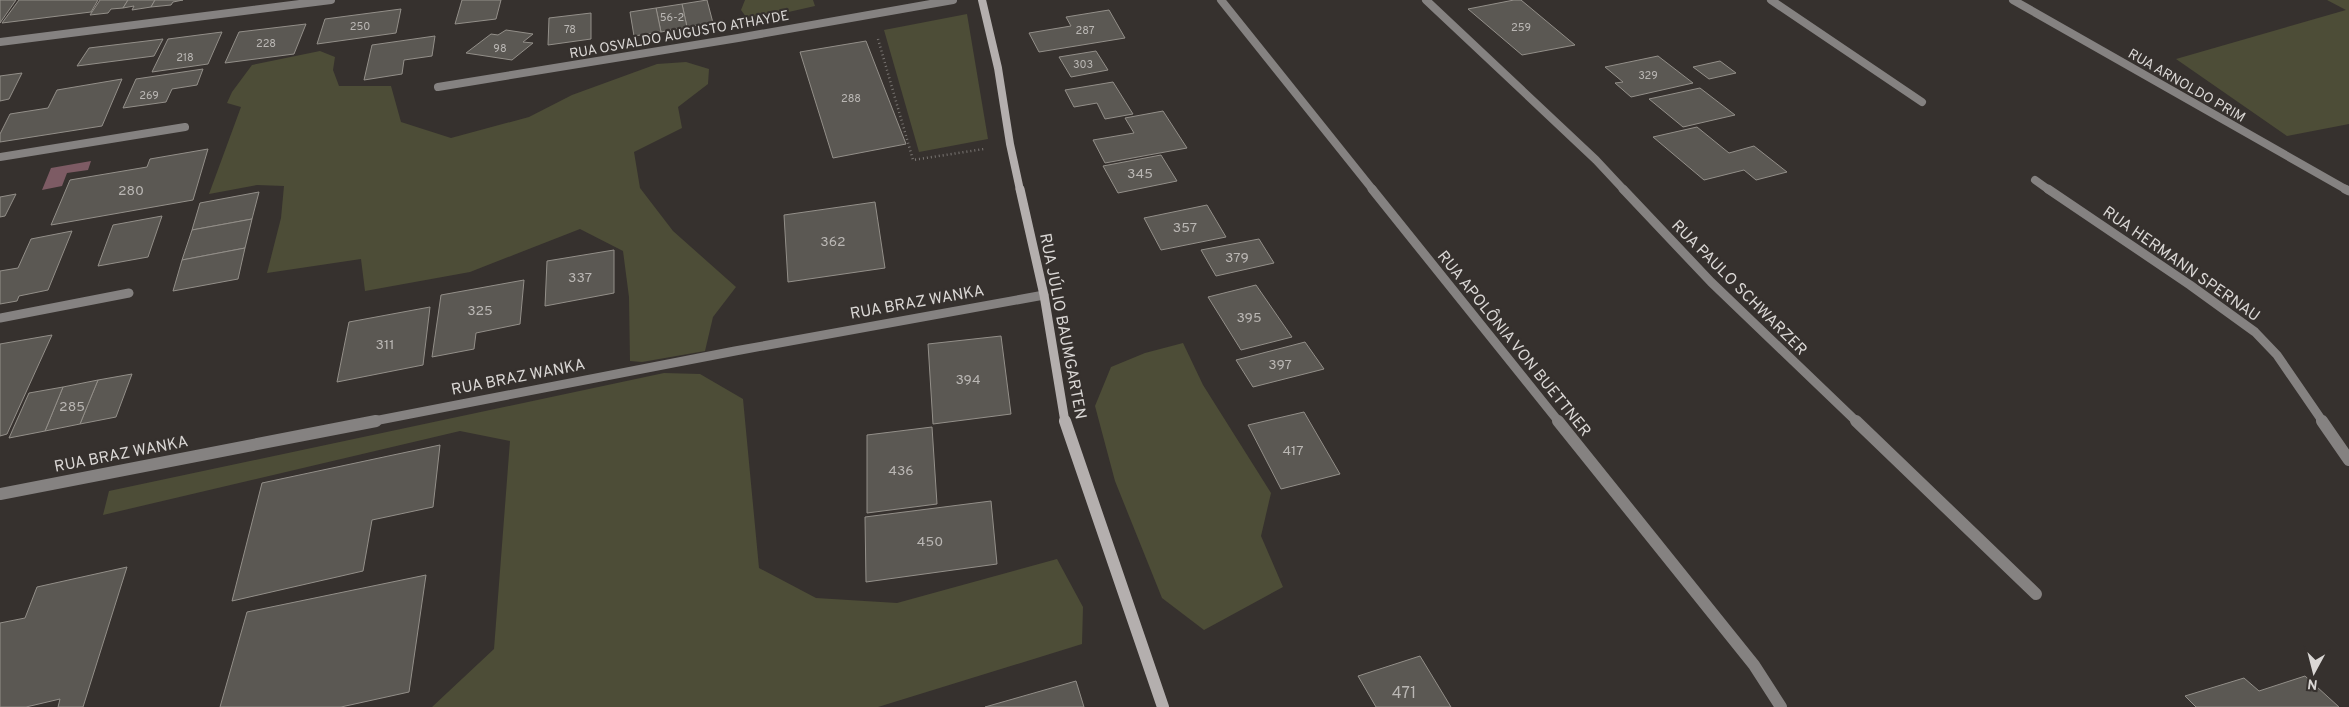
<svg xmlns="http://www.w3.org/2000/svg" width="2349" height="707" font-family="Overpass,sans-serif">
<style>
.green{fill:#4d4d37}
.water{fill:#7d5b64}
.building{fill:#5b5853;stroke:#938f89}
.lines{fill:none;stroke-linecap:round;stroke-linejoin:round}
.path{stroke:#797572;stroke-width:2.5;stroke-dasharray:1 3;stroke-linecap:butt}
.lane{stroke:#858281;stroke-width:9}
.street-far2{stroke:#858281;stroke-width:8}
.street-far1{stroke:#858281;stroke-width:9}
.street{stroke:#858281;stroke-width:12}
.secondary-far2{stroke:#b4afae;stroke-width:8}
.secondary-far1{stroke:#b4afae;stroke-width:9}
.secondary{stroke:#b4afae;stroke-width:12}
.labels{text-anchor:middle;stroke-width:4.5;stroke-linejoin:round;paint-order:stroke}
.far-number-label{font-size:11px;fill:#bab7b4}
.far-street-label{font-size:14px;fill:#dad7d5;stroke:#36312e}
.number-label{font-size:14px;fill:#bab7b4}
.street-label{font-size:16px;fill:#dad7d5;stroke:#36312e}
.near-number-label{font-size:16px;fill:#bab7b4}
</style>
<rect width="100%" height="100%" fill="#36312e"/>
<!-- green -->
<g class="green">
<polygon points="745,0 813,0 815,6 749,21 741,10"/>
<polygon points="2327,0 2349,0 2349,124 2287,136 2176,59 2346,10"/>
<polygon points="967,14 988,139 919,152 884,30"/>
<polygon points="320,51 335,57 333,70 339,86 391,86 401,122 451,138 529,117 572,95 657,64 686,62 709,69 708,84 678,107 682,128 634,152 640,188 673,231 736,287 713,317 705,351 642,362 630,361 629,297 623,251 580,229 470,272 365,291 361,259 267,273 281,218 284,186 257,185 209,194 241,107 227,103 232,92 252,65"/>
<polygon points="1183,343 1203,385 1271,493 1261,536 1283,587 1204,630 1162,598 1115,481 1095,406 1111,367 1145,353"/>
<polygon points="664,373 700,374 743,399 759,568 816,598 897,603 1057,559 1083,607 1082,644 878,707 432,707 494,649 510,441 460,431 103,515 109,491"/>
</g>
<!-- water -->
<polygon class="water" points="91,161 88,170 67,173 62,186 42,190 51,168"/>
<!-- building -->
<g class="building">
<polygon points="0,0 16,0 0,23"/>
<polygon points="19,0 98,0 91,12 2,23"/>
<polygon points="100,0 128,0 123,8 111,9 108,13 90,15"/>
<polygon points="128,0 155,0 151,7 132,10 134,6 123,8"/>
<polygon points="155,0 183,0 173,2 171,5 151,7"/>
<polygon points="462,0 501,0 496,19 455,24"/>
<polygon points="707,0 713,23 687,27 682,4"/>
<polygon points="1514,0 1521,0 1575,45 1522,55 1468,9"/>
<polygon points="682,4 687,27 661,32 656,8"/>
<polygon points="656,8 661,32 634,36 630,12"/>
<polygon points="401,9 396,33 317,44 325,19"/>
<polygon points="1109,10 1125,38 1039,52 1029,33 1071,26 1066,17"/>
<polygon points="591,13 591,39 548,45 549,18"/>
<polygon points="306,24 294,54 225,63 239,32"/>
<polygon points="506,30 533,34 523,42 533,43 512,60 466,53 491,34 498,35"/>
<polygon points="222,32 208,64 152,72 168,39"/>
<polygon points="435,36 432,56 404,60 402,74 364,80 372,45"/>
<polygon points="163,39 154,56 77,66 89,48"/>
<polygon points="866,41 906,144 833,158 800,52"/>
<polygon points="1096,51 1108,70 1071,77 1059,57"/>
<polygon points="1658,56 1693,83 1631,97 1615,83 1623,82 1605,67"/>
<polygon points="1720,61 1736,73 1709,79 1693,67"/>
<polygon points="203,69 197,85 172,89 166,102 123,108 136,79"/>
<polygon points="22,73 9,99 0,101 0,76"/>
<polygon points="122,79 102,126 0,142 0,134 10,114 48,108 57,90"/>
<polygon points="1113,82 1133,114 1105,119 1097,103 1074,107 1065,90"/>
<polygon points="1700,88 1735,115 1683,127 1649,99"/>
<polygon points="1163,111 1187,148 1105,163 1093,140 1134,133 1125,118"/>
<polygon points="1697,127 1729,153 1754,146 1787,172 1756,180 1744,170 1704,180 1653,137"/>
<polygon points="208,149 193,200 51,225 70,180 147,167 150,159"/>
<polygon points="1161,155 1177,181 1118,193 1103,166"/>
<polygon points="259,192 252,219 192,230 200,203"/>
<polygon points="16,194 5,216 0,217 0,197"/>
<polygon points="875,202 885,268 788,282 784,215"/>
<polygon points="1207,205 1226,237 1161,250 1144,218"/>
<polygon points="162,216 148,257 98,266 113,225"/>
<polygon points="252,219 245,248 182,260 192,230"/>
<polygon points="72,231 48,290 19,296 17,301 0,304 0,271 18,268 31,239"/>
<polygon points="1259,239 1274,263 1216,276 1201,250"/>
<polygon points="245,248 238,279 173,291 182,260"/>
<polygon points="614,250 614,293 545,306 547,261"/>
<polygon points="524,280 520,324 476,333 474,349 432,357 441,295"/>
<polygon points="1256,285 1292,337 1241,350 1208,297"/>
<polygon points="430,307 423,365 337,382 349,322"/>
<polygon points="52,335 7,434 0,436 0,344"/>
<polygon points="1001,336 1011,414 933,424 928,344"/>
<polygon points="1305,342 1324,369 1253,387 1236,360"/>
<polygon points="132,374 116,417 80,424 98,380"/>
<polygon points="98,380 80,424 45,431 63,387"/>
<polygon points="63,387 45,431 9,438 29,393"/>
<polygon points="1304,412 1340,474 1281,489 1248,425"/>
<polygon points="932,427 937,504 867,513 867,435"/>
<polygon points="440,445 433,507 372,520 363,571 232,601 262,483"/>
<polygon points="991,501 997,564 866,582 865,517"/>
<polygon points="127,567 83,707 58,707 60,699 26,707 0,707 0,623 25,618 37,587"/>
<polygon points="426,575 409,692 341,707 220,707 247,612"/>
<polygon points="1420,656 1451,707 1376,707 1358,676"/>
<polygon points="2305,676 2339,707 2196,707 2185,696 2244,678 2259,691"/>
<polygon points="1076,681 1084,707 985,707"/>
</g>
<g class="lines">
<!-- path -->
<polyline class="path" points="878,39 913,160 984,149"/>
<!-- lane -->
<polyline class="lane" points="0,318 129,293"/>
<!-- street-far2 -->
<g class="street-far2">
<polyline points="1221,0 1373,190"/>
<polyline points="1426,0 1596,160 1624,190"/>
<polyline points="1771,0 1922,102"/>
<polyline points="2013,0 2347,190"/>
<polyline points="0,42 331,0"/>
<polyline points="438,87 738,38 953,0"/>
<polyline points="0,157 185,127"/>
<polyline points="2035,180 2049,190"/>
</g>
<!-- street-far1 -->
<g class="street-far1">
<polyline points="1372,189 1559,422"/>
<polyline points="1623,189 1711,282 1857,422"/>
<polyline points="2048,189 2190,285 2255,332 2277,355 2323,422"/>
<polyline points="2345,189 2349,191"/>
<polyline points="369,422 735,351 1044,295"/>
</g>
<!-- street -->
<g class="street">
<polyline points="1558,421 1754,665 1781,707"/>
<polyline points="1856,421 2036,594"/>
<polyline points="2322,421 2349,460"/>
<polyline points="0,494 376,421"/>
</g>
<!-- secondary-far2 -->
<polyline class="secondary-far2" points="982,0 998,68 1010,144 1020,190"/>
<!-- secondary-far1 -->
<polyline class="secondary-far1" points="1020,189 1044,295 1065,422"/>
<!-- secondary -->
<polyline class="secondary" points="1065,421 1163,707"/>
</g>
<g class="labels">
<!-- far-number labels -->
<g class="far-number-label">
<text x="672" y="21">56-2</text>
<text x="360" y="30">250</text>
<text x="1521" y="31">259</text>
<text x="570" y="33">78</text>
<text x="1085" y="34">287</text>
<text x="266" y="47">228</text>
<text x="500" y="52">98</text>
<text x="185" y="61">218</text>
<text x="1083" y="68">303</text>
<text x="1648" y="79">329</text>
<text x="149" y="99">269</text>
<text x="851" y="102">288</text>
</g>
<!-- far-street labels -->
<g class="far-street-label">
<text transform="translate(679 34) rotate(-10)" y="5">RUA OSVALDO AUGUSTO ATHAYDE</text>
<text transform="translate(2187 85) rotate(30)" y="5">RUA ARNOLDO PRIM</text>
</g>
<!-- number labels -->
<g class="number-label">
<text x="1140" y="178">345</text>
<text x="131" y="195">280</text>
<text x="1185" y="232">357</text>
<text x="833" y="246">362</text>
<text x="1237" y="262">379</text>
<text x="580" y="282">337</text>
<text x="480" y="315">325</text>
<text x="1249" y="322">395</text>
<text x="385" y="349">311</text>
<text x="1280" y="369">397</text>
<text x="968" y="384">394</text>
<text x="72" y="411">285</text>
<text x="1293" y="455">417</text>
<text x="901" y="475">436</text>
<text x="930" y="546">450</text>
</g>
<!-- street labels -->
<g class="street-label">
<text transform="translate(2182 263) rotate(35)" y="6">RUA HERMANN SPERNAU</text>
<text transform="translate(1740 287) rotate(45)" y="6">RUA PAULO SCHWARZER</text>
<text transform="translate(917 301) rotate(-10)" y="6">RUA BRAZ WANKA</text>
<text transform="translate(1064 326) rotate(79)" y="6">RUA JÚLIO BAUMGARTEN</text>
<text transform="translate(1515 343) rotate(51)" y="6">RUA APOLÔNIA VON BUETTNER</text>
<text transform="translate(518 376) rotate(-11)" y="6">RUA BRAZ WANKA</text>
<text transform="translate(121 453) rotate(-11)" y="6">RUA BRAZ WANKA</text>
</g>
<!-- near-number labels -->
<g class="near-number-label">
<text x="1404" y="698">471</text>
</g>
</g>
<!-- north arrow -->
<g transform="translate(2314 672) rotate(187)" stroke="#36312e" stroke-width="4" paint-order="stroke">
<path d="M0-4L9 19L0 12L-9 19Z" fill="#dad7d5"/>
<text y="-8" font-size="14" font-weight="bold" text-anchor="middle" fill="#dad7d5">N</text>
</g>
</svg>
